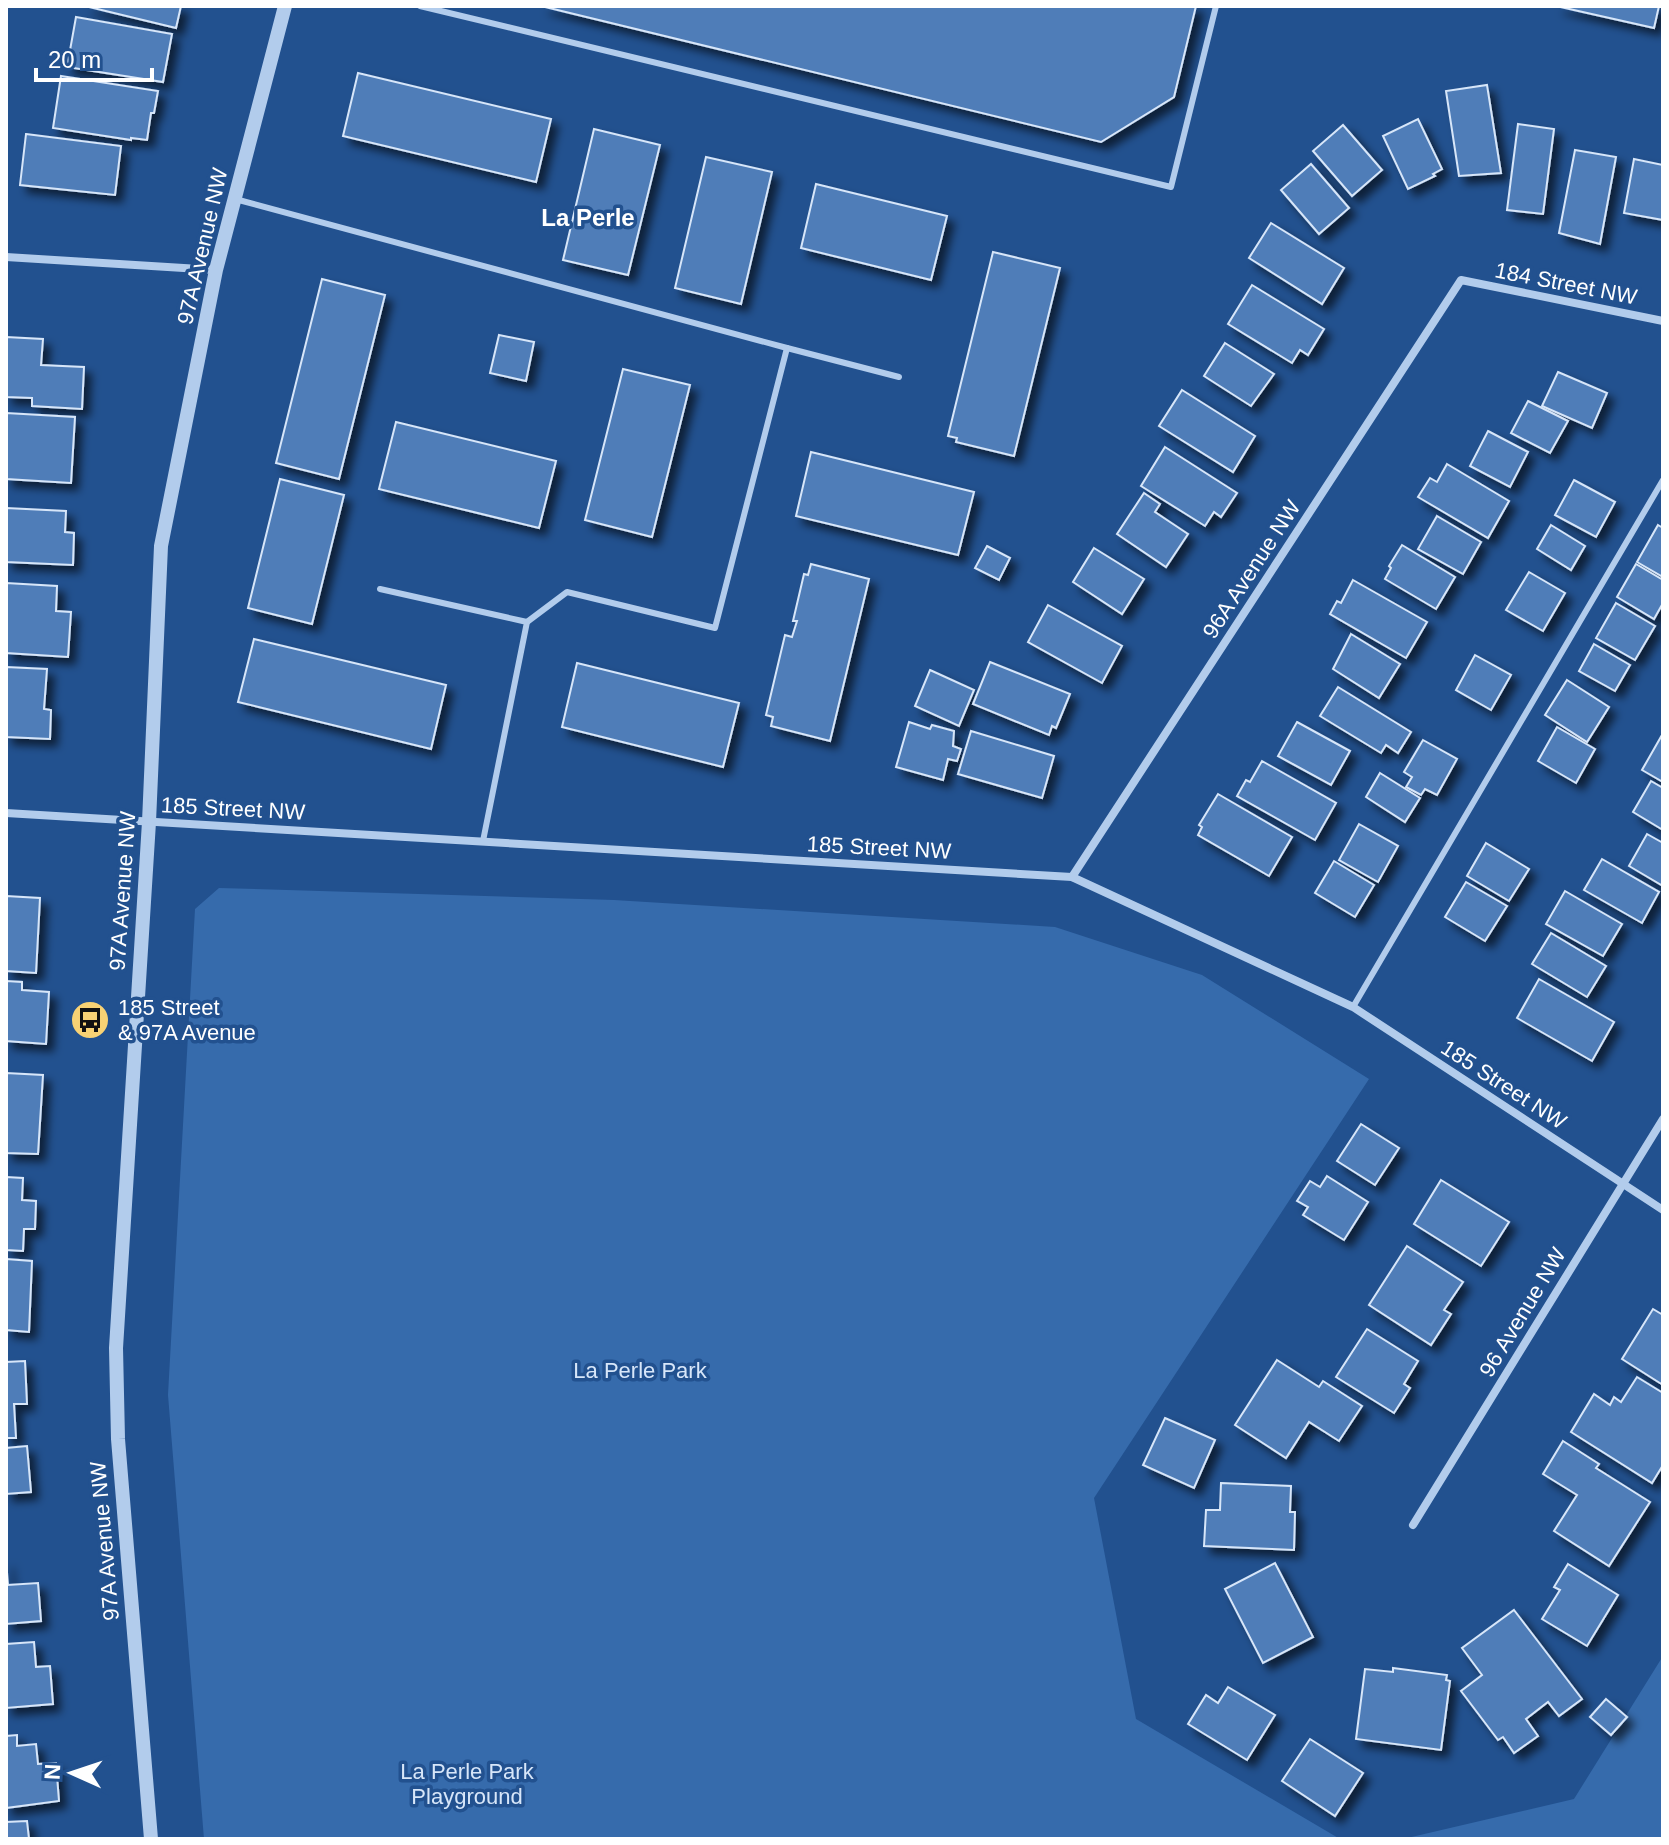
<svg xmlns="http://www.w3.org/2000/svg" width="1669" height="1845" font-family="Arial,sans-serif">
<style>
.green{fill:#366bac}
.building{fill:#4f7db8;stroke:#d7e6f9;stroke-width:2;filter:url(#shadow)}
.lines{fill:none;stroke-linecap:round;stroke-linejoin:round}
.service{stroke:#b2ccec;stroke-width:6}
.minor{stroke:#b2ccec;stroke-width:8}
.tertiary{stroke:#b2ccec;stroke-width:14}
.labels{text-anchor:middle;stroke-width:7;stroke-linejoin:round;paint-order:stroke}
.street-label{font-size:22px;fill:#fff;stroke:#22518f}
.poi-label{font-size:22px;fill:#fff;stroke:#22518f;text-anchor:start}
.park-label{font-size:22px;fill:#d7e6f9;stroke:#22518f}
.neighbourhood-label{font-size:24px;font-weight:bold;fill:#fff;stroke:#22518f}
</style>
<defs>
<filter id="shadow"><feDropShadow dx="7" dy="7" stdDeviation="4" flood-color="#0009"/></filter>
</defs>
<rect width="100%" height="100%" fill="#22518f"/>
<!-- green -->
<g class="green">
<polygon points="219,888 614,900 1055,927 1202,975 1369,1079 1094,1498 1136,1719 1340,1839 204,1839 168,1395 195,909"/>
<polygon points="1663,1656 1663,1839 1403,1839 1574,1799"/>
</g>
<!-- building -->
<g class="building">
<polygon points="85,6 181,6 176,28"/>
<polygon points="541,6 1196,6 1174,97 1101,142"/>
<polygon points="1556,6 1659,6 1654,28"/>
<polygon points="76,17 172,34 163,82 67,67"/>
<polygon points="358,73 551,119 536,182 343,136"/>
<polygon points="61,76 158,91 154,113 151,113 147,140 131,138 131,140 53,128"/>
<polygon points="1487,85 1501,173 1459,176 1446,91"/>
<polygon points="1418,119 1442,169 1433,174 1435,176 1408,189 1383,136"/>
<polygon points="1518,124 1554,129 1543,214 1507,210"/>
<polygon points="1343,125 1382,170 1352,196 1313,151"/>
<polygon points="594,129 660,145 628,275 563,260"/>
<polygon points="26,134 121,146 115,195 20,185"/>
<polygon points="1575,150 1616,157 1600,244 1559,233"/>
<polygon points="706,157 772,172 741,304 675,288"/>
<polygon points="1634,159 1663,165 1663,220 1624,213"/>
<polygon points="1311,164 1349,208 1319,234 1281,190"/>
<polygon points="816,184 947,216 931,280 801,248"/>
<polygon points="1271,223 1344,268 1322,304 1249,258"/>
<polygon points="993,252 1060,268 1014,456 956,442 957,438 948,436"/>
<polygon points="322,279 385,295 339,479 276,463"/>
<polygon points="1252,285 1324,329 1308,355 1300,350 1292,363 1228,324"/>
<polygon points="499,335 534,342 526,381 490,373"/>
<polygon points="6,337 43,339 41,365 84,367 82,409 32,406 32,398 6,397"/>
<polygon points="1225,343 1274,374 1251,406 1204,376"/>
<polygon points="623,369 690,385 652,537 585,520"/>
<polygon points="1558,372 1607,393 1592,428 1542,406"/>
<polygon points="1182,390 1255,436 1233,472 1159,426"/>
<polygon points="1528,401 1568,421 1550,453 1511,433"/>
<polygon points="6,413 75,417 71,483 6,479"/>
<polygon points="396,422 556,461 539,528 379,489"/>
<polygon points="1488,431 1528,452 1510,487 1470,466"/>
<polygon points="1165,447 1237,493 1221,517 1214,512 1205,526 1141,486"/>
<polygon points="811,452 974,492 958,555 796,516"/>
<polygon points="1447,464 1509,501 1488,538 1418,497 1430,478 1437,482"/>
<polygon points="280,479 344,495 312,624 248,608"/>
<polygon points="1574,480 1615,502 1596,537 1555,515"/>
<polygon points="1144,493 1160,504 1155,512 1188,534 1166,567 1117,534"/>
<polygon points="6,508 66,511 65,532 74,533 73,565 6,562"/>
<polygon points="1437,516 1481,542 1463,574 1418,549"/>
<polygon points="1551,525 1585,546 1571,570 1537,549"/>
<polygon points="1658,525 1663,528 1663,577 1637,562"/>
<polygon points="1402,545 1455,577 1436,609 1385,579 1391,568 1389,566"/>
<polygon points="987,546 1010,558 999,580 975,568"/>
<polygon points="1094,548 1144,579 1122,614 1073,582"/>
<polygon points="811,564 869,579 830,741 771,726 773,717 766,715 785,635 792,637 797,621 793,621 804,574 808,575"/>
<polygon points="1636,564 1663,580 1663,603 1654,619 1617,597"/>
<polygon points="1529,572 1565,593 1543,631 1506,610"/>
<polygon points="1353,580 1427,622 1406,658 1330,614 1337,601 1341,603"/>
<polygon points="6,583 57,586 56,611 71,612 68,657 6,653"/>
<polygon points="1616,603 1655,626 1635,660 1596,638"/>
<polygon points="1048,605 1122,646 1102,683 1028,642"/>
<polygon points="1351,634 1400,664 1379,698 1333,669"/>
<polygon points="254,639 446,685 431,749 238,702"/>
<polygon points="1594,644 1630,665 1615,691 1579,671"/>
<polygon points="1475,655 1511,675 1491,710 1456,690"/>
<polygon points="990,662 1070,694 1056,728 1052,726 1049,735 973,704"/>
<polygon points="577,663 739,703 723,767 562,727"/>
<polygon points="6,667 47,669 44,709 51,710 50,739 6,737"/>
<polygon points="930,670 974,690 959,726 915,706"/>
<polygon points="1567,680 1609,707 1587,742 1545,715"/>
<polygon points="1338,687 1411,732 1398,753 1386,745 1381,753 1320,716"/>
<polygon points="909,722 930,729 932,725 954,731 953,746 961,749 957,761 948,759 943,780 896,767"/>
<polygon points="1297,722 1350,751 1331,785 1278,756"/>
<polygon points="1557,727 1595,749 1576,783 1538,761"/>
<polygon points="971,731 1054,756 1042,798 958,774"/>
<polygon points="1662,735 1663,736 1663,782 1642,770"/>
<polygon points="1423,740 1457,759 1437,795 1425,789 1421,795 1406,787 1412,777 1404,772"/>
<polygon points="1262,761 1336,803 1315,840 1237,796 1246,780 1250,782"/>
<polygon points="1380,773 1420,798 1405,822 1366,797"/>
<polygon points="1651,781 1663,788 1663,830 1633,812"/>
<polygon points="1218,794 1292,837 1269,876 1198,835 1202,827 1199,825"/>
<polygon points="1359,824 1398,846 1378,882 1339,860"/>
<polygon points="1647,834 1663,843 1663,886 1629,866"/>
<polygon points="1486,843 1529,869 1509,901 1467,876"/>
<polygon points="1602,859 1659,892 1642,923 1584,890"/>
<polygon points="1334,861 1374,885 1355,917 1315,893"/>
<polygon points="1466,882 1507,906 1485,941 1445,917"/>
<polygon points="1565,891 1622,924 1603,956 1546,924"/>
<polygon points="6,896 40,898 36,973 6,971"/>
<polygon points="1551,933 1606,966 1587,997 1532,964"/>
<polygon points="1539,979 1614,1022 1592,1061 1517,1018"/>
<polygon points="6,981 22,982 22,990 49,992 46,1044 6,1041"/>
<polygon points="6,1073 43,1075 38,1154 6,1153"/>
<polygon points="1361,1124 1399,1148 1375,1185 1337,1161"/>
<polygon points="1327,1176 1368,1202 1344,1240 1303,1215 1308,1207 1297,1201 1310,1181 1320,1187"/>
<polygon points="6,1177 23,1178 22,1200 36,1201 35,1229 24,1229 23,1251 6,1250"/>
<polygon points="1441,1180 1509,1222 1481,1266 1414,1224"/>
<polygon points="1407,1246 1463,1282 1444,1310 1451,1314 1431,1345 1369,1305"/>
<polygon points="6,1259 32,1261 29,1332 6,1330"/>
<polygon points="1653,1309 1663,1315 1663,1385 1622,1359"/>
<polygon points="1367,1329 1418,1361 1404,1384 1410,1388 1394,1413 1336,1377"/>
<polygon points="1277,1360 1319,1387 1323,1381 1362,1406 1339,1441 1309,1422 1286,1458 1235,1425"/>
<polygon points="25,1361 27,1404 14,1404 16,1438 6,1438 6,1362"/>
<polygon points="1637,1377 1663,1393 1663,1465 1652,1483 1571,1432 1594,1394 1610,1405 1614,1397 1621,1402"/>
<polygon points="1165,1418 1215,1440 1194,1488 1143,1465"/>
<polygon points="1563,1441 1599,1464 1596,1468 1650,1502 1609,1566 1554,1531 1577,1495 1543,1474"/>
<polygon points="27,1446 31,1492 6,1494 6,1448"/>
<polygon points="1221,1483 1291,1486 1290,1512 1295,1512 1294,1550 1204,1546 1206,1510 1220,1510"/>
<polygon points="6,1560 8,1585 38,1583 41,1621 6,1624"/>
<polygon points="1275,1563 1313,1637 1263,1663 1225,1589"/>
<polygon points="1568,1564 1618,1595 1587,1646 1542,1619 1560,1590 1554,1587"/>
<polygon points="1514,1610 1582,1699 1559,1716 1548,1702 1526,1719 1538,1736 1514,1753 1503,1737 1498,1740 1461,1691 1482,1675 1462,1648"/>
<polygon points="34,1642 36,1667 50,1666 53,1704 6,1708 6,1644"/>
<polygon points="1393,1668 1447,1675 1446,1680 1450,1681 1441,1750 1356,1739 1365,1669 1393,1672"/>
<polygon points="1228,1687 1275,1715 1247,1760 1188,1724 1206,1695 1218,1703"/>
<polygon points="1606,1699 1627,1717 1611,1735 1590,1717"/>
<polygon points="17,1735 17,1746 36,1744 38,1764 56,1763 59,1801 6,1808 6,1736"/>
<polygon points="1310,1739 1363,1773 1335,1816 1282,1781"/>
<polygon points="27,1821 29,1839 6,1839 6,1822"/>
</g>
<g class="lines">
<!-- service -->
<g class="service">
<polyline points="420,6 1171,187 1216,6"/>
<polyline points="235,199 787,348"/>
<polyline points="380,589 527,622 483,841"/>
<polyline points="527,622 567,592 715,628 787,348 899,377"/>
<polyline points="1353,1007 1663,480"/>
</g>
<!-- minor -->
<g class="minor">
<polyline points="6,257 216,270"/>
<polyline points="6,813 1072,877 1353,1007 1663,1210"/>
<polyline points="1072,877 1461,280 1663,321"/>
<polyline points="1413,1525 1663,1119"/>
</g>
<!-- tertiary -->
<polyline class="tertiary" points="151,1839 118,1439 116,1348 149,822 161,546 216,270 285,6"/>
</g>
<!-- icons -->
<defs>
<symbol id="bus-disc" viewBox="-11 -11 22 22"><circle r="9.5" fill="#f8d274" stroke="#22518f"/><path d="M-5-6H5V4H4V6H2V4H-2V6H-4V4H-5ZM-3.5-4V0h7V-4ZM-3.5 1.2v1.5H-2V1.2ZM2 1.2v1.5H3.5V1.2Z" fill="#111"/></symbol>
</defs>
<g fill-rule="evenodd">
<use href="#bus-disc" x="68" y="998" width="44" height="44"/>
</g>
<g class="labels">
<!-- street labels -->
<g class="street-label">
<text transform="translate(202 246) rotate(-77)" y="8">97A Avenue NW</text>
<text transform="translate(1566 283) rotate(11)" y="8">184 Street NW</text>
<text transform="translate(1251 569) rotate(-57)" y="8">96A Avenue NW</text>
<text transform="translate(233 808) rotate(3)" y="8">185 Street NW</text>
<text transform="translate(879 847) rotate(3)" y="8">185 Street NW</text>
<text transform="translate(122 891) rotate(-86)" y="8">97A Avenue NW</text>
<text transform="translate(1504 1084) rotate(33)" y="8">185 Street NW</text>
<text transform="translate(1522 1312) rotate(-59)" y="8">96 Avenue NW</text>
<text transform="translate(104 1541) rotate(-95)" y="8">97A Avenue NW</text>
</g>
<!-- poi labels -->
<g class="poi-label">
<text x="118" y="1015">185 Street<tspan x="118" dy="25">&amp; 97A Avenue</tspan></text>
</g>
<!-- park labels -->
<g class="park-label">
<text x="640" y="1378">La Perle Park</text>
<text x="467" y="1779">La Perle Park<tspan x="467" dy="25">Playground</tspan></text>
</g>
<!-- neighbourhood labels -->
<g class="neighbourhood-label">
<text x="588" y="226">La Perle</text>
</g>
</g>
<!-- border -->
<rect width="1669" height="1845" fill="none" stroke="#ffffff" stroke-width="16"/>
<!-- north arrow -->
<g transform="translate(72 1773) rotate(273)" stroke="#22518f" stroke-width="6" paint-order="stroke">
<path d="M0-6L14 30L0 20L-14 30Z" fill="#ffffff"/>
<text y="-12" font-size="22" font-weight="bold" text-anchor="middle" fill="#ffffff">N</text>
</g>
<!-- scale -->
<path d="M36 68v12h116v-12" fill="none" stroke="#ffffff" stroke-width="4"/>
<text x="48" y="68" font-size="24" fill="#ffffff" stroke="#22518f" stroke-width="6" paint-order="stroke">20 m</text>
</svg>
